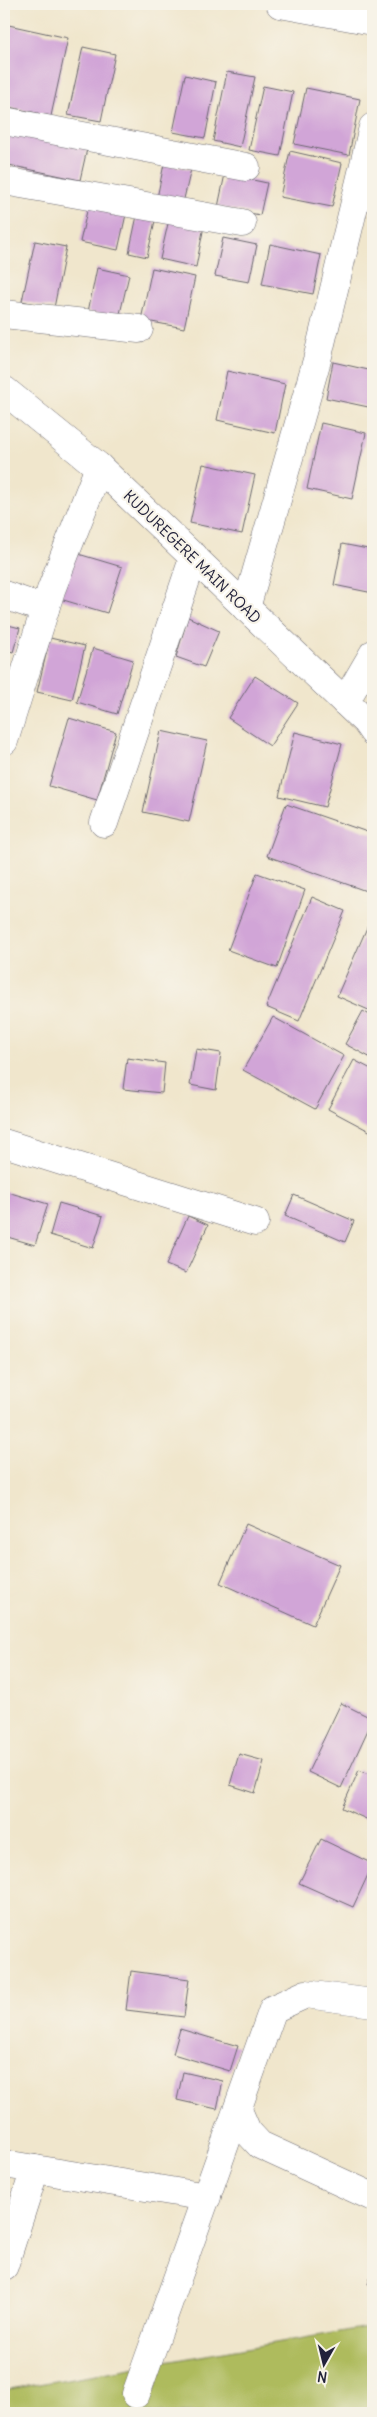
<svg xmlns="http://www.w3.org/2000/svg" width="377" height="2417" font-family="Delius,sans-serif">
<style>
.green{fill:#aebb5d;stroke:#686e4c}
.building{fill:#d1a5d7}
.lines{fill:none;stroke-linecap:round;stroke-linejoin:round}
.minor-casing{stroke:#6a676e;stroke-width:29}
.minor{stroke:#fff;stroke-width:28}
.labels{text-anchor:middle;stroke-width:4.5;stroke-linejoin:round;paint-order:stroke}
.street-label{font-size:15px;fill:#22223b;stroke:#f7f3e8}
</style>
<rect width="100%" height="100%" fill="#f7f3e8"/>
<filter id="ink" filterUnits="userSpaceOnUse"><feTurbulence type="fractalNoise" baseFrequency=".02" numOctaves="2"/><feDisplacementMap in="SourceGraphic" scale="10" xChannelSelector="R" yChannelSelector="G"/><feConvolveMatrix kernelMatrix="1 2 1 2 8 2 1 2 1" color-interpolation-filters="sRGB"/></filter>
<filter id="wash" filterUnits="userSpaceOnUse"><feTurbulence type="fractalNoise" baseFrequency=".0096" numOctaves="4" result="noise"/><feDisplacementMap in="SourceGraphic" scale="20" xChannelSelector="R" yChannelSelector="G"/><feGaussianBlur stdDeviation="1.12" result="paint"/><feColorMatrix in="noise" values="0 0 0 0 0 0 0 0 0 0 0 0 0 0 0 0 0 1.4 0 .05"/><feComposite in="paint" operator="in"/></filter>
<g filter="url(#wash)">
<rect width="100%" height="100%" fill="#f0e6cc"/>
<!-- green -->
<polygon class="green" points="373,2326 373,2413 4,2413 4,2390"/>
<g id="blocks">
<!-- building -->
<g class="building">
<polygon points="4,24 68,38 51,116 4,106"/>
<polygon points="83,47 115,54 101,121 68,115"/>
<polygon points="227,72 255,77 240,147 213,141"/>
<polygon points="185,75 216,82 205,138 173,132"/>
<polygon points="263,86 293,92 280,156 249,150"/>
<polygon points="306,88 360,99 349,155 294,144"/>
<polygon points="4,132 87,149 80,180 4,164"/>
<polygon points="290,151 342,163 332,207 280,197"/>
<polygon points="164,164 191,169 183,203 157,198"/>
<polygon points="225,174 267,183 260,215 218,207"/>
<polygon points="89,202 127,210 118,250 80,242"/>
<polygon points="138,211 156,216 147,257 129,253"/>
<polygon points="169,219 204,226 196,267 160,259"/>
<polygon points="223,238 257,245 249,282 215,276"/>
<polygon points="35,241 66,247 54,308 22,301"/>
<polygon points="270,244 321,255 313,294 262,284"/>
<polygon points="97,268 129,275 119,318 88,312"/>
<polygon points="152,268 195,277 184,328 141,320"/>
<polygon points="333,362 373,371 373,408 326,398"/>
<polygon points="227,371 285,384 275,433 217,420"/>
<polygon points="321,423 366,433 352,499 307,489"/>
<polygon points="203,464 255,475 242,534 190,523"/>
<polygon points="342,544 373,550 373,593 334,585"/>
<polygon points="75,553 122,567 107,613 60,599"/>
<polygon points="188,617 219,631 204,667 176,657"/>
<polygon points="4,624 20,628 13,652 4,649"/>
<polygon points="50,638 85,646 72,700 37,692"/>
<polygon points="93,648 133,660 117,714 77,702"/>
<polygon points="255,676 298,703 270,746 228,718"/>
<polygon points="69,718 116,732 97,800 49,786"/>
<polygon points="161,731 207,741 189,822 143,812"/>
<polygon points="295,732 342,744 325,807 279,796"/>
<polygon points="286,804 373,834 373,880 369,892 267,856"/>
<polygon points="257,873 305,890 277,968 228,950"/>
<polygon points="312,897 345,911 299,1021 266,1007"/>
<polygon points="373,905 373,919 368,917"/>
<polygon points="369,923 373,925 373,1012 337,996"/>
<polygon points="363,1011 373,1017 373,1059 345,1044"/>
<polygon points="273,1017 344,1056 315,1109 243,1070"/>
<polygon points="196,1049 221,1053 216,1090 190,1085"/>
<polygon points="127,1058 165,1063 162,1093 123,1089"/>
<polygon points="354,1060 373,1070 373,1133 328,1109"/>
<polygon points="4,1191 48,1204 35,1245 4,1236"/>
<polygon points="294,1195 354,1221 345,1242 285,1216"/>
<polygon points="59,1203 103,1216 93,1248 50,1235"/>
<polygon points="188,1216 208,1225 186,1273 166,1265"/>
<polygon points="246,1524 340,1565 313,1625 220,1583"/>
<polygon points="341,1703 373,1719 341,1788 308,1772"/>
<polygon points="239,1754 264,1761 255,1793 230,1785"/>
<polygon points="359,1770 373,1776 373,1822 342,1808"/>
<polygon points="321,1839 373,1864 353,1907 299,1883"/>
<polygon points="131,1971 189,1979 184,2017 126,2010"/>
<polygon points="180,2029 238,2046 230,2071 173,2054"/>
<polygon points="183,2072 223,2081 217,2109 177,2100"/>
<polygon points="373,2271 373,2286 368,2284"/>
</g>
</g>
</g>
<g filter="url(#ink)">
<use href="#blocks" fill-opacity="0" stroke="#6a676e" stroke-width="1"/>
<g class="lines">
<defs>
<g id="minor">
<polyline points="280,4 373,21"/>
<polyline points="4,121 246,167"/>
<polyline points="4,181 242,223"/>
<polyline points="4,314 139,329"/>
<polyline points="4,390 99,467 366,722 373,732"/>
<polyline points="4,595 45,609"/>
<polyline points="246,608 317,360 373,127"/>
<polyline points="345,702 373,654"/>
<polyline points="4,741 51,590 99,467"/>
<polyline points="104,823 194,556"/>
<polyline points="4,1143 255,1222"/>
<polyline points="238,2110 247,2131 260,2145 373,2197"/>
<polyline points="4,2164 207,2197"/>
<polyline points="4,2266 35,2169"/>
<polyline points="136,2394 273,2009 306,1994 373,2003"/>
</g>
</defs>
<!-- minor casing -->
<use href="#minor" class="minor-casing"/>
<!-- minor -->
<use href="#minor" class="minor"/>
</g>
</g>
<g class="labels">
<!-- street labels -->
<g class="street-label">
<text transform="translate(192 557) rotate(44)" y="5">KUDUREGERE MAIN ROAD</text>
</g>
</g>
<!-- margin -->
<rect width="377" height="2417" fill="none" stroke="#f7f3e8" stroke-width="20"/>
<!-- north arrow -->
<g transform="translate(324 2364) rotate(188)" stroke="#f7f3e8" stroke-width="4" paint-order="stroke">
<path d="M0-4L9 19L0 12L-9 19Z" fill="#22223b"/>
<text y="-8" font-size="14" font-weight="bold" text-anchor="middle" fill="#22223b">N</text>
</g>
</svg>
